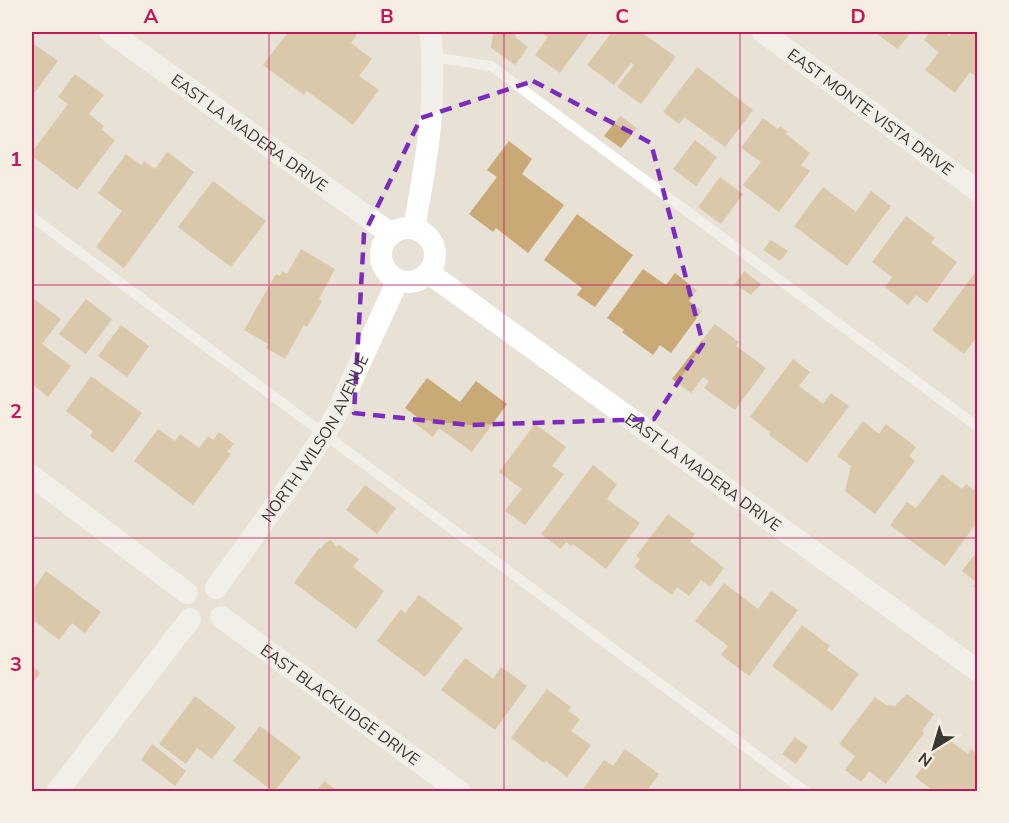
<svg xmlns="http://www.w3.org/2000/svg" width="1009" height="823" font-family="'Nunito Sans',sans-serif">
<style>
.building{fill:#c9a975}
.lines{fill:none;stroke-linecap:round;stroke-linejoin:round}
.service{stroke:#fff;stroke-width:10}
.minor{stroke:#fff;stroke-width:22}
.marked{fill:none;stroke:#7b2cbf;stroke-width:4.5;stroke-dasharray:12 8;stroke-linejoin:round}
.grid{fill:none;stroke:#c2185b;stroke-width:1.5;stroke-opacity:0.55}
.labels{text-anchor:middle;stroke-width:5;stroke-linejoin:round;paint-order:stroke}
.street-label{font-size:16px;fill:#3a3732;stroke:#f6eee2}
.neatline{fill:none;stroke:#c2185b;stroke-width:2}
.grid-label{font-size:20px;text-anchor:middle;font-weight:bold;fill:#c2185b}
</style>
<rect width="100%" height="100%" fill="#e8e1d5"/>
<!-- building -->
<g class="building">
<polygon points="288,32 351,32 357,35 351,43 372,59 359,76 379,90 353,125 307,91 304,95 263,65"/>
<polygon points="493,32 516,32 515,37 528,47 515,65 491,48"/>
<polygon points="540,32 590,32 560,73 535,55 548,37"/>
<polygon points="612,32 641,32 676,57 641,104 617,87 634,65 631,63 614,85 587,65"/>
<polygon points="874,32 911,32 898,49"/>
<polygon points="930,32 943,32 950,36 953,32 978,32 978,78 970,72 955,93 925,70 939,52 924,40"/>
<polygon points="34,44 58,61 32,96 32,47"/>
<polygon points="697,67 753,110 725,147 684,117 679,124 663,112"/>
<polygon points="75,74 104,95 89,114 104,126 102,130 115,140 77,190 32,156 32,152 68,104 58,97"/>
<polygon points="620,116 637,128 621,148 604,136"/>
<polygon points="763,118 778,129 780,126 788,132 786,134 810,153 801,165 810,171 779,212 743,185 761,162 741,148"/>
<polygon points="695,140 717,157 696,186 673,169"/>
<polygon points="509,141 532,159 522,174 564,205 528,253 496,228 493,232 469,214 497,177 487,170"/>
<polygon points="167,152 194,172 124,268 96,247 122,211 98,193 126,154 141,165 144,161 155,169"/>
<polygon points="720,177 743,194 721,224 698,207"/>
<polygon points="213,181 266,221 231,267 178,227"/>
<polygon points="823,187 856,212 871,191 891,206 847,266 794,226"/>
<polygon points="577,214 633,255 595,307 577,295 582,288 544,260"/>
<polygon points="906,216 935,238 931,243 957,262 927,303 916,295 908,305 885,287 892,277 872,262"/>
<polygon points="771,240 788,251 780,261 763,250"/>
<polygon points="301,249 335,269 319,299 322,301 307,327 304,325 285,359 266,348 268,344 244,330 276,274 280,276 282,271 287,274"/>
<polygon points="643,269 666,285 675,273 697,290 689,301 702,311 671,353 660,345 653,355 622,332 624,330 607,318"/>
<polygon points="978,269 978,335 964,354 932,330"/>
<polygon points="744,271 761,284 751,295 735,284"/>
<polygon points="34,299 61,319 42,344 71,366 48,397 32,384 32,302"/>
<polygon points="86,299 112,319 86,354 59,334"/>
<polygon points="715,324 739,342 736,346 766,368 735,410 704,388 709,381 703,377 691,393 672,379"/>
<polygon points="121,325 149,346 127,377 98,356"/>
<polygon points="793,359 810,372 799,386 823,404 831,393 849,406 807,463 769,435 771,433 750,417"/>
<polygon points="91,376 142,413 113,453 90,436 93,431 66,411"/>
<polygon points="427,378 460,402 476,381 507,404 472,452 439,428 433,437 413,422 417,417 405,408"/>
<polygon points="863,421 879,434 886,424 916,447 909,456 915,461 875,514 845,491 851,466 837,456"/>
<polygon points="535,424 566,447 552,466 564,474 525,525 505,511 522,489 499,472"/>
<polygon points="158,429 175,441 180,434 199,448 208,436 213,440 219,432 234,444 227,452 231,454 193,505 134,461"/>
<polygon points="593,465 617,484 607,499 640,523 606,569 573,544 571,546 566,542 561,549 541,534"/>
<polygon points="942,474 962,489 966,484 978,493 978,521 945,566 890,525 907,502 916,508"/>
<polygon points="365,485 396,508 377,534 346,510"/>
<polygon points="668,514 695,534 690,541 724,568 710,587 701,580 689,596 677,587 672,595 634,567 640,559 636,556"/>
<polygon points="331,540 337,547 339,545 359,559 353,567 384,591 356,629 294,583 319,548 321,549 326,542"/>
<polygon points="978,550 978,590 973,586 976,582 962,571"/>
<polygon points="46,571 101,612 85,633 72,623 59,640 32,619 32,591"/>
<polygon points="724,583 758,609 771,591 798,610 749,676 721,655 728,646 695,621"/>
<polygon points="419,595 463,628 425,677 377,641 401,609 405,613"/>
<polygon points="802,625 830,646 827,650 859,674 832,711 772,666"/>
<polygon points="465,658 493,679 501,667 527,686 495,730 441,690"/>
<polygon points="32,666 40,673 32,684"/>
<polygon points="547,689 571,707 568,711 580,719 571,731 591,745 567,777 546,761 544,763 511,738"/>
<polygon points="907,694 934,714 922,731 924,733 886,784 869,771 861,782 845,770 855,756 839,744 875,697 886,705 895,706"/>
<polygon points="195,696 236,727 212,759 197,748 186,764 159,744"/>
<polygon points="260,726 301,757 274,792 233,761"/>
<polygon points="795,737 808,747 796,764 782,754"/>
<polygon points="945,737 968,754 971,749 978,754 978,792 935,792 915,777"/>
<polygon points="152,744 186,771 175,786 141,760"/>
<polygon points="625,749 659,774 646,792 581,792 604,760 613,766"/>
<polygon points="324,781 339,792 316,792"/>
</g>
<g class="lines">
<!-- service -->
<g class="service">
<polyline points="433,57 491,66 978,427"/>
<polyline points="32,217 806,792"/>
</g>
<!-- minor -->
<g class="minor">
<path id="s1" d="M 110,32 L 391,234"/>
<path id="s2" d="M 763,32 L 978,191"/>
<circle cx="408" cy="255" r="27"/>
<path d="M 414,228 C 426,164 438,97 430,32"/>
<path id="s3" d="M 429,273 L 978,671"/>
<polyline points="32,476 187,593"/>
<path id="s4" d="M 216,588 L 303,467 L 334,419 L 398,280"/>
<path id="s5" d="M 221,617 L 460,792"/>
<polyline points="57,792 190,619"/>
</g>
</g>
<!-- marked area -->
<path d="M0 0H1009V823H0ZM 533,81 L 651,143 L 703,344 L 654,419 L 469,425 L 354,413 L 364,234 L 421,118 Z" fill="#e8e1d5" fill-opacity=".55" fill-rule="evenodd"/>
<path class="marked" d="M 533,81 L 651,143 L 703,344 L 654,419 L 469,425 L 354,413 L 364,234 L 421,118 Z"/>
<!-- grid -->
<path class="grid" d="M 269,32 L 269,792M 504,32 L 504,792M 740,32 L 740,792M 32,285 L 978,285M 32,538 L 978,538"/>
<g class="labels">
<!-- street labels -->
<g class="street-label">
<text dy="6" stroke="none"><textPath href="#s2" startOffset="134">EAST MONTE VISTA DRIVE</textPath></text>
<text dy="6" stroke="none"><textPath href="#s1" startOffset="172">EAST LA MADERA DRIVE</textPath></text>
<text dy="6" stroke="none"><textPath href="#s4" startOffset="180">NORTH WILSON AVENUE</textPath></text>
<text dy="6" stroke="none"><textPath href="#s3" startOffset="339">EAST LA MADERA DRIVE</textPath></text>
<text dy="6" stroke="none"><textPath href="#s5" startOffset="148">EAST BLACKLIDGE DRIVE</textPath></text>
</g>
</g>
<!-- border -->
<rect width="1009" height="823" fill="none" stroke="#f6eee2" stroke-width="66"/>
<!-- north arrow -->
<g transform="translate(934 748) rotate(217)" stroke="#f6eee2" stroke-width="4.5" paint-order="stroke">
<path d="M0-4.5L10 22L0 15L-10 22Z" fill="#3a3732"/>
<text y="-9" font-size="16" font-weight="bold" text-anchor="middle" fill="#3a3732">N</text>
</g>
<rect x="33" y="33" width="943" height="757" class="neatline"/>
<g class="grid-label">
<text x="151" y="23">A</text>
<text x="387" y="23">B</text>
<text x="622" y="23">C</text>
<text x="858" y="23">D</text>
<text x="16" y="166">1</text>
<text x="16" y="418">2</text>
<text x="16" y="671">3</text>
</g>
</svg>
